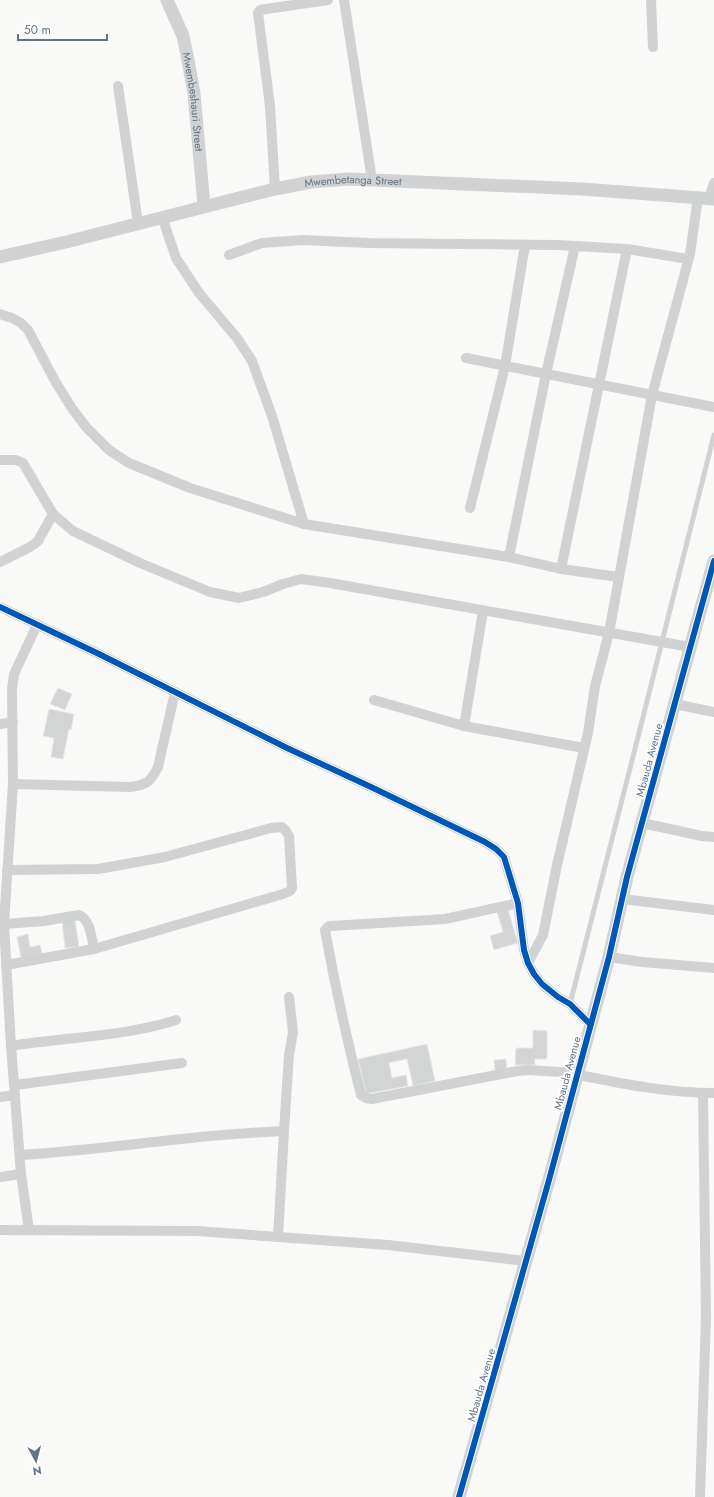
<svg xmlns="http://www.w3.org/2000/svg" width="714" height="1497" font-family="Jost,sans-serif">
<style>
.building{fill:#d3d5d5;stroke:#e8e8e8}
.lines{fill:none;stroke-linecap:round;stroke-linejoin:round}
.service{stroke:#d1d2d3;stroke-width:5}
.minor{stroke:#d1d2d3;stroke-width:10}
.tertiary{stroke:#d1d2d3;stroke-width:13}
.cycleway-casing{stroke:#fff;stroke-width:8}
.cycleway{stroke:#0057b8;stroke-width:6}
.labels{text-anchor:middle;stroke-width:4;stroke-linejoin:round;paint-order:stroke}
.street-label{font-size:11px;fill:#627485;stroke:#fff}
</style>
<rect width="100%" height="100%" fill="#f9f9f8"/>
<!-- building -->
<g class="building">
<polygon points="58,688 72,694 65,710 50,704"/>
<polygon points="49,709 74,714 71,730 69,729 63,759 51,757 54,738 43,736"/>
<polygon points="508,909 518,943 494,950 490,936 503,932 497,912"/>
<polygon points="75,919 79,947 65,948 62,921"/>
<polygon points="28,934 30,947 40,945 42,954 21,958 17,937"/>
<polygon points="533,1030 547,1031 547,1059 535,1059 535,1065 515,1065 516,1048 533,1048"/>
<polygon points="427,1044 435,1081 413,1086 407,1059 389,1063 392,1078 406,1075 408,1086 366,1094 358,1059"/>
<polygon points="506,1059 507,1070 495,1072 494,1060"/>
</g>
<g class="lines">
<!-- service -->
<path class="service" d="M 570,1004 C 619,815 666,624 714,435"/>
<!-- minor -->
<g class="minor">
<polyline points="344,0 372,180"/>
<polyline points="651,0 653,47"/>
<polyline points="118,86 138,223"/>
<polyline points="275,189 270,106 258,13 260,10 266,9 328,0"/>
<polyline points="709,198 714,183"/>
<polyline points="162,217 176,258 199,293 237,338 252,361 272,416 304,524"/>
<polyline points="229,255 262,243 303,240 368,243 558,245 627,249 688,259"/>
<polyline points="0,314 12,318 21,323 28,330 55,381 71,407 86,427 109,450 129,463 190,488 304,524 509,557 561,569 619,577"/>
<polyline points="466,358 714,407"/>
<polyline points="0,460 16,460 23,463 53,514 73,531 140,563 210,592 239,598 263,592 283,584 301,579 330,583 690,647"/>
<polyline points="470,508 505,366 525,245"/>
<polyline points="509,557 546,374 575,246"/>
<polyline points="0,562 30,547 38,541 53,514"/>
<polyline points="561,569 627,249"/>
<polyline points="0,607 99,654 287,748 371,787 485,842 496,849 504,857 518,903 524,950 528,963 534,974 542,984 558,997 570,1004 590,1024"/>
<polyline points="374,700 464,726 584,748"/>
<polyline points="675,704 714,712"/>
<polyline points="0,724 13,722"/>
<polyline points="464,726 483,611"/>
<path d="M 13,784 L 130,787 C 146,785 151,782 158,767 L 175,692"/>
<polyline points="642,823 702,836 714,837"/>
<polyline points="622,899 714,910"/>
<path d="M 518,903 L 445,919 L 331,926 L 329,926 L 325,930 C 335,986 347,1040 361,1095 L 366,1098 L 372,1099 L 512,1072 L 526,1070 L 577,1073 L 579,1075 C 623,1084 669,1093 714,1093"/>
<path d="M 4,924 L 44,921 L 79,915 C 91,920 91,937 94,949"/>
<polyline points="609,957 642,962 714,968"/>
<polyline points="528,963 543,935 557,865 588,733 595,686 609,633 652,395 690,254 698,197"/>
<polyline points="6,965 94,949 283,894 290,891 292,888 289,836 286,831 282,827 271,828 165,857 98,869 7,870"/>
<path d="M 11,1046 C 66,1037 123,1037 176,1020"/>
<polyline points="15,1085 182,1063"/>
<polyline points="0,1097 15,1095"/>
<path d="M 20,1155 C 84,1151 147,1142 211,1136 C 235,1134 260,1132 284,1131"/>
<polyline points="0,1177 21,1174"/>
<polyline points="0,1230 197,1231 388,1245 526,1261"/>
<polyline points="29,1230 21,1174 11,1046 4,924 13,784 12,689 14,674 37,625"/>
<polyline points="278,1237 284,1131 289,1055 293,1032 289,997"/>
<polyline points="700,1497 706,1317 703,1093"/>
</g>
<!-- tertiary -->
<g class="tertiary">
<path id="s1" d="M 167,0 L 183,36 L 187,55 L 194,93 L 204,206"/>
<path id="s2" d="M 0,257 L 66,242 L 275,189 L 311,182 L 348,179 L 372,180 L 582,189 L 714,199"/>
<polyline points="459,1497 549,1180 609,957 627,877 714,561"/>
</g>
<defs>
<g id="cycleway">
<polyline points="0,607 99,654 287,748 371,787 485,842 496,849 504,857 518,903 524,950 528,963 534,974 542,984 558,997 570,1004 590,1024"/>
<polyline points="459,1497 549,1180 609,957 627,877 714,561"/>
</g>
</defs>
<!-- cycleway casing -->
<use href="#cycleway" class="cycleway-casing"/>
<!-- cycleway -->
<use href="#cycleway" class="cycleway"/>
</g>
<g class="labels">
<!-- street labels -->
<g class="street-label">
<text dy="4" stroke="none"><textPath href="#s1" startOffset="106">Mwembeshauri Street</textPath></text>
<text dy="4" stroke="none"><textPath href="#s2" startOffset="362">Mwembetanga Street</textPath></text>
<text transform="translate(649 760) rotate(-75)" y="4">Mbauda Avenue</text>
<text transform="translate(567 1073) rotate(-75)" y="4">Mbauda Avenue</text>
<text transform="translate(481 1385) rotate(-74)" y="4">Mbauda Avenue</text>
</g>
</g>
<!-- north arrow -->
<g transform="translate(36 1461) rotate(173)" stroke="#ffffff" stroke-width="3" paint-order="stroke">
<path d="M0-3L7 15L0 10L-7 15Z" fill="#627485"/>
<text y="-6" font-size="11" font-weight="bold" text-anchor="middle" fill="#627485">N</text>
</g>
<!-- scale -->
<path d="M18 34v6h89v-6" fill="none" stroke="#627485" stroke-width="2"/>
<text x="24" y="34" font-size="12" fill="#627485" stroke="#ffffff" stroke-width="3" paint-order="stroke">50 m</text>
</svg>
